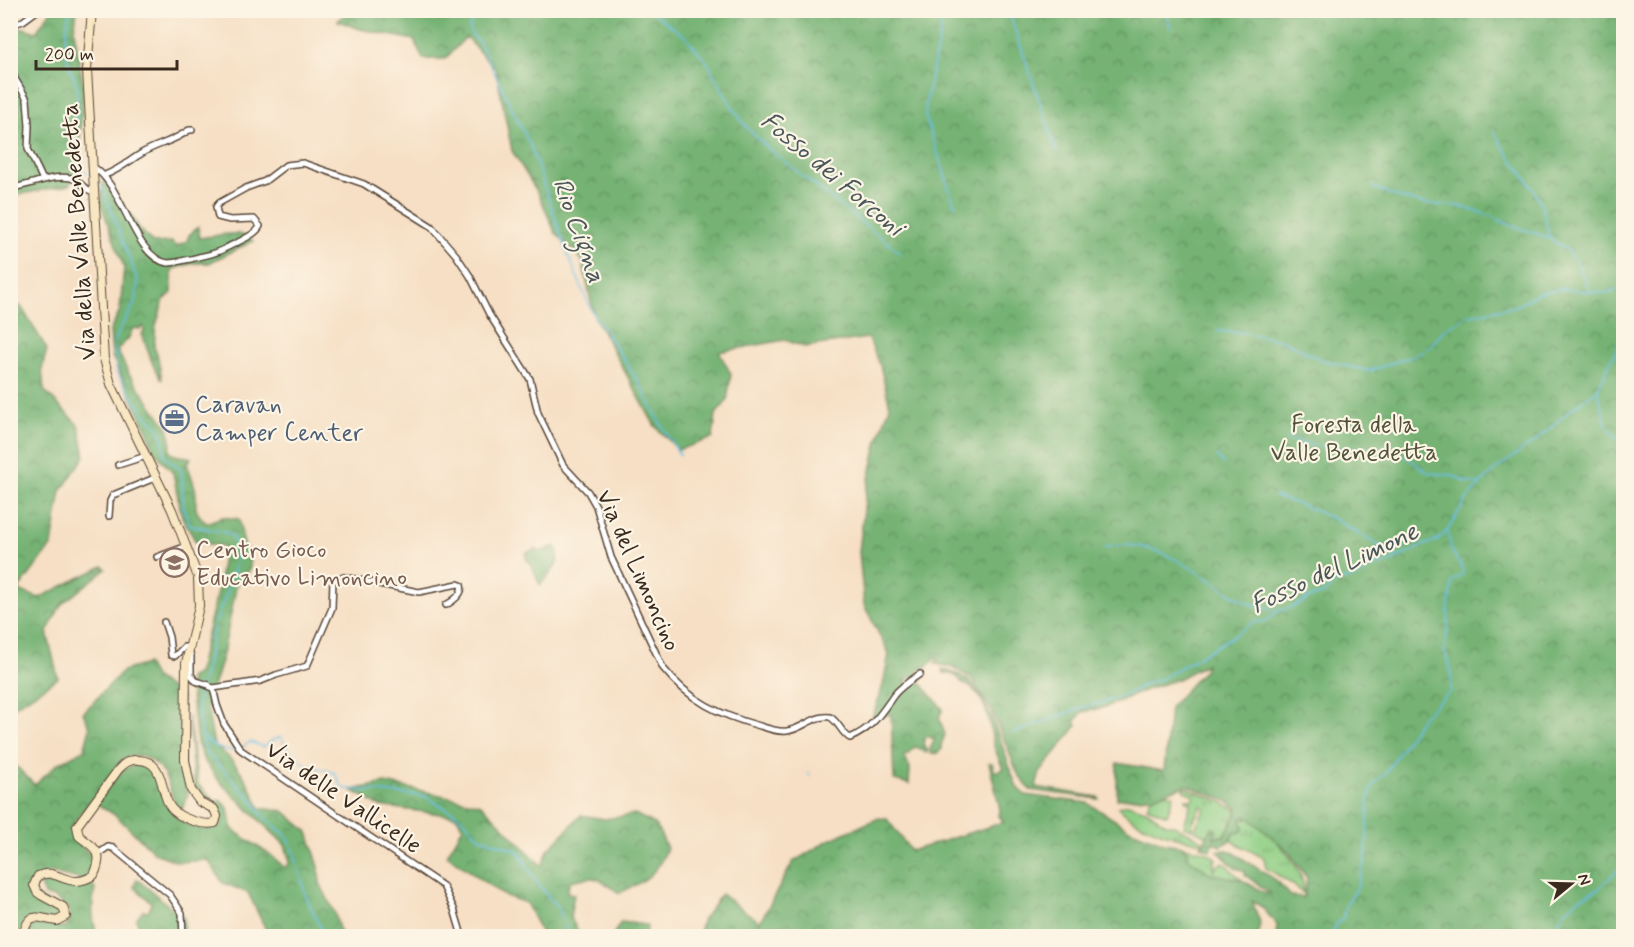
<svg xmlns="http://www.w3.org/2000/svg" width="1634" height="947" font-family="Mynerve,sans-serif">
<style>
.grass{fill:url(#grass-tufts);stroke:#667c52;stroke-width:1.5}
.forest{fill:url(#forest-crowns);stroke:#586e48;stroke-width:1.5}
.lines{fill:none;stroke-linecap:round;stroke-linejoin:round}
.stream{stroke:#6bc0e7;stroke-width:1.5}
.street-casing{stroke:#574537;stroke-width:8}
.secondary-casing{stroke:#574537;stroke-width:10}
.street{stroke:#fff;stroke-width:5}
.secondary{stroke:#f9e7c3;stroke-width:8}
.street-bridge-casing{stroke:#574537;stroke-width:8;stroke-linecap:butt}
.street-bridge{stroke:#fff;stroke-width:5}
.labels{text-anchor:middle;stroke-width:4.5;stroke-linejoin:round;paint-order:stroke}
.street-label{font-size:24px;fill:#3b2a1e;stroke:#fcf5e5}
.service-label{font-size:24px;fill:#4e5e75;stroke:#fcf5e5;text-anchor:start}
.park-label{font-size:24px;fill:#505338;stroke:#fcf5e5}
.education-label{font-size:24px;fill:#785e54;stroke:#fcf5e5;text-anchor:start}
.water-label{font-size:26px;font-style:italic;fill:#49575a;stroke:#fcf5e5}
</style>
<defs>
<pattern id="grass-tufts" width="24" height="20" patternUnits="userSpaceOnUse" patternTransform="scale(1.5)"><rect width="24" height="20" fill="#90cf86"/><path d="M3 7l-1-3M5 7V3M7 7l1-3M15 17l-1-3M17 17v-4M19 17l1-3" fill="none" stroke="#77a86d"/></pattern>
<pattern id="forest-crowns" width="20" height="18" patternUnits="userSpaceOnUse" patternTransform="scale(1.5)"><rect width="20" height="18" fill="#74b273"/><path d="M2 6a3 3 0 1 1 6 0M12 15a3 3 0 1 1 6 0" fill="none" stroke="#60915e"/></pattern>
</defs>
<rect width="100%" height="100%" fill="#fcf5e5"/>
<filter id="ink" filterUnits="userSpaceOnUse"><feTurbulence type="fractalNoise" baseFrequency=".0167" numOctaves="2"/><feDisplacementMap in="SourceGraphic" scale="12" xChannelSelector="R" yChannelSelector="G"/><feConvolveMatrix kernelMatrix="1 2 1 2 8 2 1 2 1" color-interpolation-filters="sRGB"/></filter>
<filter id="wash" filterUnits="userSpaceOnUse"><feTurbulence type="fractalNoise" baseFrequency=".008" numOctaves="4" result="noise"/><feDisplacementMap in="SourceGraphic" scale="24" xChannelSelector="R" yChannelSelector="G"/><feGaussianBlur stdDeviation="1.35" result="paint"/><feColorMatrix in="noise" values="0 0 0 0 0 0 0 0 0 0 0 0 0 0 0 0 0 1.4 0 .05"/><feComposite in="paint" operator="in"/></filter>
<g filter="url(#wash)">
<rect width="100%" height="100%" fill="#f6dfc4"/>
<!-- grass -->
<g class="grass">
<polygon points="1185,787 1222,802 1235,810 1236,814 1224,836 1213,837 1216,830 1212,827 1207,836 1194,830 1205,808 1201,806 1192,824 1192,829 1184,826 1191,802 1186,801 1186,799 1192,800 1194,795 1184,791 1183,789"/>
<polygon points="1154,791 1174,795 1167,815 1147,807"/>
<path d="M 1128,804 L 1148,811 L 1166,824 L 1174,825 L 1203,840 L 1202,843 C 1177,838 1136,827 1118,807 Z"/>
<path d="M 1247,813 C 1265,829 1308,867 1303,893 C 1292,882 1278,876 1266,868 L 1264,858 L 1230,840 L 1241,823 L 1240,818 L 1247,819 Z"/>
<polygon points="1182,846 1206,852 1216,858 1213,872 1216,867 1223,862 1242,880 1211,874 1185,855 1189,853"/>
</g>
<!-- forest -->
<g class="forest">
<path d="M 350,10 L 1623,11 L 1623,936 L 1276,936 L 1277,925 L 1262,907 L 1252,901 L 1260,922 L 1258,936 L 698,936 L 702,921 L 721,894 L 760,922 L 793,862 L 829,840 L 879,818 L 887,819 L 911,851 L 1004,822 L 999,816 L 1000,809 L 989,763 L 992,763 L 995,772 L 1003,769 C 1000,760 995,751 993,742 C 989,721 986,691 962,683 C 958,675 951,674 944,673 L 942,669 L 960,675 L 968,680 L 980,695 L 992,717 L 1016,785 L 1025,795 L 1088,803 L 1129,829 L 1164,843 L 1182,846 L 1189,853 L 1186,856 L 1211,874 L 1242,880 L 1265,893 L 1270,893 L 1245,875 L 1245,871 L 1235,868 L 1218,851 L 1227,850 L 1234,853 L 1276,880 L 1291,896 L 1304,897 L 1307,878 L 1288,851 L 1245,815 L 1247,819 L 1240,819 L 1244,827 L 1241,832 L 1232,834 L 1230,840 L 1221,846 L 1214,842 L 1210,850 L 1201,846 L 1212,829 L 1216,830 L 1213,838 L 1225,836 L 1237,814 L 1236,809 L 1238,809 L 1227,801 L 1187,785 L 1152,797 L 1117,799 L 1117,763 L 1164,771 L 1170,707 L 1204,670 L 1206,664 L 1176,680 L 1153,687 L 1103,708 L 1082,712 L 1075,722 L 1077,725 L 1040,773 L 1036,787 L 1098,797 L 1099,799 L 1030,790 L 1018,774 L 992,711 L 970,677 L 952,667 L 935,664 L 938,658 L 937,656 L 932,662 L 905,682 L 908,685 L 913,682 L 920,682 L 943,709 L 939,717 L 945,735 L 941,745 L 942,749 L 936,754 L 931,754 L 930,749 L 935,739 L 926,736 L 923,744 L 928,751 L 926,753 L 917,747 L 911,749 L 911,753 L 904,756 L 910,768 L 909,784 L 894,780 L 891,714 L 872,719 L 883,685 L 889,654 L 864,605 L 859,552 L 866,491 L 878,440 L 890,406 L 880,365 L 868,338 L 804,347 L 785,340 L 719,352 L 731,374 L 727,401 L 716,414 L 713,438 L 678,450 L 655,426 L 594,316 L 582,260 L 555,232 L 538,193 L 512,151 L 496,70 L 466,37 L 445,59 L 423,59 L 414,40 L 360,29 L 338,21 Z"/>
<polygon points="51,11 77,11 74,30 84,90 80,137 81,166 69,185 11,196 10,24 36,32"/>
<path d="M 103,178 L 120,207 L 131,214 L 139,228 L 153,243 L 172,242 L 176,247 L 187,241 L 189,235 L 198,227 L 200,238 C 217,236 241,228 253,241 L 209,263 L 195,263 L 172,269 L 172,293 L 164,300 L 156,325 L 154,348 L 157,353 L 162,380 L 153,365 L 142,334 L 144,331 L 143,326 L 140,329 L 133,328 L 128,339 L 117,350 L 129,374 L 168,428 L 171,439 L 170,452 C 176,458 184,455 191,458 L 187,464 C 190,472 193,480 195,488 C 199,506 189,505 206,523 L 222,517 L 239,519 C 241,528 242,538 245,547 C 252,565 254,570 237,583 L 223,654 L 207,707 L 214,745 C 237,761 249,782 260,808 L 284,811 L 308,832 L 319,867 L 320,883 L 335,914 L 341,936 L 269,936 L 248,893 L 223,883 L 208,860 L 178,862 L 155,853 L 115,815 L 97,804 C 105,793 113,779 122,771 C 126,768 131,766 135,765 C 160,762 161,797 172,812 C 177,820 187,824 195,827 C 206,830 213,830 221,824 L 220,810 L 199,796 L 194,786 L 188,716 L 198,785 L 217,802 L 220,800 L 228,808 L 233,830 L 272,856 L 285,868 L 290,862 L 285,845 L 219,781 L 203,759 L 197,743 L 189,678 L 198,673 L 219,584 L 224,546 L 196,542 L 182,517 L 173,473 L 153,450 L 148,433 L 112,356 L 110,331 L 120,310 L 124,267 L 101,205 Z"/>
<polygon points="18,304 22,308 47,349 42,369 44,390 79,426 85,456 61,491 52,545 18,590 39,598 103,566 106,569 61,605 47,632 58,678 12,708 11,735 10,305"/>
<path d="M 555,546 C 565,560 550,575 540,585 L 531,564 L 526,559 L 526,553 L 536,549 L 540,552 Z"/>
<path d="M 147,664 L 154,677 L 182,697 L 184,765 L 188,794 L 182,810 L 178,811 C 169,792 169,769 148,759 C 138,754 131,755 121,761 L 69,829 C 77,846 85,847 95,860 C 94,870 92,874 83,880 L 50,872 L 32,884 L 34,895 L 58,908 L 61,916 L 55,920 L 26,920 L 18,936 L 10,936 L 10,760 L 35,785 L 57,764 L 84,750 L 90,728 L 83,713 L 123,671 Z"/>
<path d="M 385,783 L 481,804 L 542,866 L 548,850 L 581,815 L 605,819 L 635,814 L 656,825 L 667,848 C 657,875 644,882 619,893 C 597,876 596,876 570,881 L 567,893 L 574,894 L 570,917 L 581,936 L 543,936 L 526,903 L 503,895 L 447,855 L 463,827 L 456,816 L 379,806 L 352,790 Z"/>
<path d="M 54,878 L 73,886 L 89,882 L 95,889 C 91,906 92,918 97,935 L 110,933 L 112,936 L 27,936 L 33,924 C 45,922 54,927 65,927 L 70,922 L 68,909 L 56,899 L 44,895 L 40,885 L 46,879 Z"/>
<polygon points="137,879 184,918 183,936 131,936 139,926 136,919 143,910 149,911 151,902 134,887"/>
<polygon points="621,922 647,925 646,936 612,936"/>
</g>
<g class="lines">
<!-- stream -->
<g class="stream">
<path d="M 70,10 C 66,29 63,47 69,65 C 71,73 76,79 77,87 C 80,110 65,162 89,174"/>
<path d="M 476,10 C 470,26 464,28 479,42 L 531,147 L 566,250 L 591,310 L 638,381 L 662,426 L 680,455"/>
<polyline points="650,10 686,37 707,62 731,105 747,128 771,151 902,254"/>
<polyline points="949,10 943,19 926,101 925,116 955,206"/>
<polyline points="1008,10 1057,152"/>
<polyline points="1165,10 1171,29"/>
<path d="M 1494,131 C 1506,157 1529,176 1540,202 C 1545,213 1546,226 1550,238"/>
<path d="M 97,182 L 103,189 L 138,281 L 136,301 L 122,325 L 114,343 L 117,373 L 139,407 L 157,426 L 162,435 L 165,457 L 182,471 L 183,506 L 189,524 C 200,530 227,529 232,537 C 248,557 218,608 213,630 C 209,647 209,664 203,680"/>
<polyline points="1373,187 1394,196 1425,204 1458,206 1489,215 1512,226 1547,237 1568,250 1579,266 1590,292"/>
<polyline points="1217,331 1247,333 1284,341 1322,360 1369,371 1416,355 1431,345 1442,332 1465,316 1516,306 1538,293 1562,289 1605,293 1624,287"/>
<path d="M 1598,389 C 1605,419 1601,423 1624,446"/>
<polyline points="1287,439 1312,445 1374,451 1405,456 1429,473 1450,475 1466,482 1479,484"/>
<polyline points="1216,456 1223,464"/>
<polyline points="1274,496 1304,506 1334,519 1397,556"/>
<path d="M 1104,548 C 1156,534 1199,576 1240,599 C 1252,605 1264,608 1276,611"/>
<path d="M 201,684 C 194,706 200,732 207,753 L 254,802 L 262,815 L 287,836 L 294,851 L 305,894 L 324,936"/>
<polyline points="1013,733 1084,707 1108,701 1128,694 1146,683 1161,679 1235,635 1253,622 1264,622 1279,611 1293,607 1310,598 1323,594 1336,582 1360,576 1369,568 1388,563 1424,545 1437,541 1447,531 1468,497 1495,470 1538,439 1569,411 1598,389 1618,345 1624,323"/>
<path d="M 204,737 C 211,746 225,753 237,749"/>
<polyline points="241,748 250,742 264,747 274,739 281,737 287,749 307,765 335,773 341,786 347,789 424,796 454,813 465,821 479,837 518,851 537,883 558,908 569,936"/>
<polyline points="808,773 810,776"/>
<polyline points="1332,936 1335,926 1343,918 1347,903 1356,890 1366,857 1369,799 1373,785 1385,774 1421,718 1451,691 1451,672 1444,650 1448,630 1448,611 1453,581 1462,575 1463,569 1452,552 1447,531"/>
<polyline points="1540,936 1557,924 1564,912 1580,898 1598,889 1624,864"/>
</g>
</g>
</g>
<g filter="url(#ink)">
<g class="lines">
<defs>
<g id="street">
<polyline points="10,25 23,21 38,10"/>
<polyline points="10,67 11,72 27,99 29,126 28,149 43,180"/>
<path d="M 93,167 C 123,184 134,259 168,263 C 176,263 184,260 191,259 C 204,255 215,255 226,248 C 235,243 257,235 260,226 L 254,219 L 230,220 L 218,217 L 216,207 L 219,203 L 246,188 L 265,181 L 286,165 L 303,163 L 364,184 L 431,226 L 456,255 L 470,276 L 489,314 L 530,379 L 538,413 L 563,465 L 588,492 L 596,506 L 611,557 L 663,668 C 690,701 719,715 760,726 C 769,729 778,732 787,731 C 803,729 813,715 830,717 C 839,722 841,733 850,738 C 872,729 881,713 894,695 C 901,686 911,680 920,674"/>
<path d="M 105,175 C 119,170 129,161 142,153 C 157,144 175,141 189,130 L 192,130"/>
<path d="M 10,188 C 30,186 51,174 71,178 C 80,180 83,190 94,192"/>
<polyline points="118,465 146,456"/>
<polyline points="109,516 110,501 113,495 157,477"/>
<polyline points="157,557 187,546"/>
<polyline points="164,622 169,637 171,655 175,656 184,647 189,647"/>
<polyline points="189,651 191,656 191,675 196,681 213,688 217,705 224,724 241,750 443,886 454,909 462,936"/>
<path d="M 213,688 L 261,681 L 276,675 L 307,666 L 332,608 L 333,580 L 344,577 L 419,592 L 458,584 L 461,585 C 464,594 453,601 446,605"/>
<polyline points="98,854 108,847 113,848 170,895 182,913 183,936"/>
</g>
<path id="secondary" d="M 23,936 C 29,910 36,918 57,921 L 66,916 L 63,907 L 41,895 L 37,892 L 34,885 L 38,876 C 57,866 68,892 94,875 C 104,852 97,850 79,836 L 77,826 L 118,770 C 123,764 130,759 139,760 C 166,761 159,793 171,808 C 179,818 203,826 215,823 L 217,816 L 214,809 L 200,802 L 191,790 L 185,760 L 186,663 L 199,606 L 198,577 L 172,510 L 111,384 L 104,359 L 87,70 L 92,10"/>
</defs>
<!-- street casing -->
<use href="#street" class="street-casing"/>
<!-- secondary casing -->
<use href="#secondary" class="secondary-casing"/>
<!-- street -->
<use href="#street" class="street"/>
<!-- secondary -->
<use href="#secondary" class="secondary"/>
<defs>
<polyline id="street-bridge" points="196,681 209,685"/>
</defs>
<!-- street-bridge casing -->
<use href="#street-bridge" class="street-bridge-casing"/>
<!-- street-bridge -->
<use href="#street-bridge" class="street-bridge"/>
</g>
</g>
<!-- icons -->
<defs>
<symbol id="office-ring" viewBox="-11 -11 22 22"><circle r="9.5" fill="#fcf5e5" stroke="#5c6f8a" stroke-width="1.5"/><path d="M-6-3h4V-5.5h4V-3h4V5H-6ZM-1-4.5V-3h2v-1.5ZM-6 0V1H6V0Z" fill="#5c6f8a"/></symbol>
<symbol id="school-ring" viewBox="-11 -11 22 22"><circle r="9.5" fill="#fcf5e5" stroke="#8d6e63" stroke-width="1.5"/><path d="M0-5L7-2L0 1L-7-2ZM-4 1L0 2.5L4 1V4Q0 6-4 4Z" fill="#8d6e63"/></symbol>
</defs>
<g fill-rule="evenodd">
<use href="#office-ring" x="158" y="402" width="33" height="33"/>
<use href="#school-ring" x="158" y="546" width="33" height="33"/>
</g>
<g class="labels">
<!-- street labels -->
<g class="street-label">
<text transform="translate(78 232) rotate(-94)" y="8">Via della Valle Benedetta</text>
<text transform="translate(639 570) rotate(66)" y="8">Via del Limoncino</text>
<text transform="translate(344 797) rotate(34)" y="8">Via delle Vallicelle</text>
</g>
<!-- service labels -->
<g class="service-label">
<text x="195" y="412">Caravan<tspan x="195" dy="28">Camper Center</tspan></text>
</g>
<!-- park labels -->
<g class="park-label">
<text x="1354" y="432">Foresta della<tspan x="1354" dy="28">Valle Benedetta</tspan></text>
</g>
<!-- education labels -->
<g class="education-label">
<text x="196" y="557">Centro Gioco<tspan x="196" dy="28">Educativo Limoncino</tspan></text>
</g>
<!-- water labels -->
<g class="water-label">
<text transform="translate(833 173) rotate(40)" y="9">Fosso dei Forconi</text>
<text transform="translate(580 230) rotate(70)" y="9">Rio Cigna</text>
<text transform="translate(1334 567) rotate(-25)" y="9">Fosso del Limone</text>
</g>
</g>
<!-- margin -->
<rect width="1634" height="947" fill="none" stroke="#fcf5e5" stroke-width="36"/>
<!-- north arrow -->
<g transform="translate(1571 884) rotate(71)" stroke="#fcf5e5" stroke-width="4.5" paint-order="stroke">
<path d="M0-4.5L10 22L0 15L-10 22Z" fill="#3b2a1e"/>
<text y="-9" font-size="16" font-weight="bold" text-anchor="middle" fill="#3b2a1e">N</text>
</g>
<!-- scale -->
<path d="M36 60v9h141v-9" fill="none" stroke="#3b2a1e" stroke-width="3"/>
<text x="45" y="60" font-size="18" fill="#3b2a1e" stroke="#fcf5e5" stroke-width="4.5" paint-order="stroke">200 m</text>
</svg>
